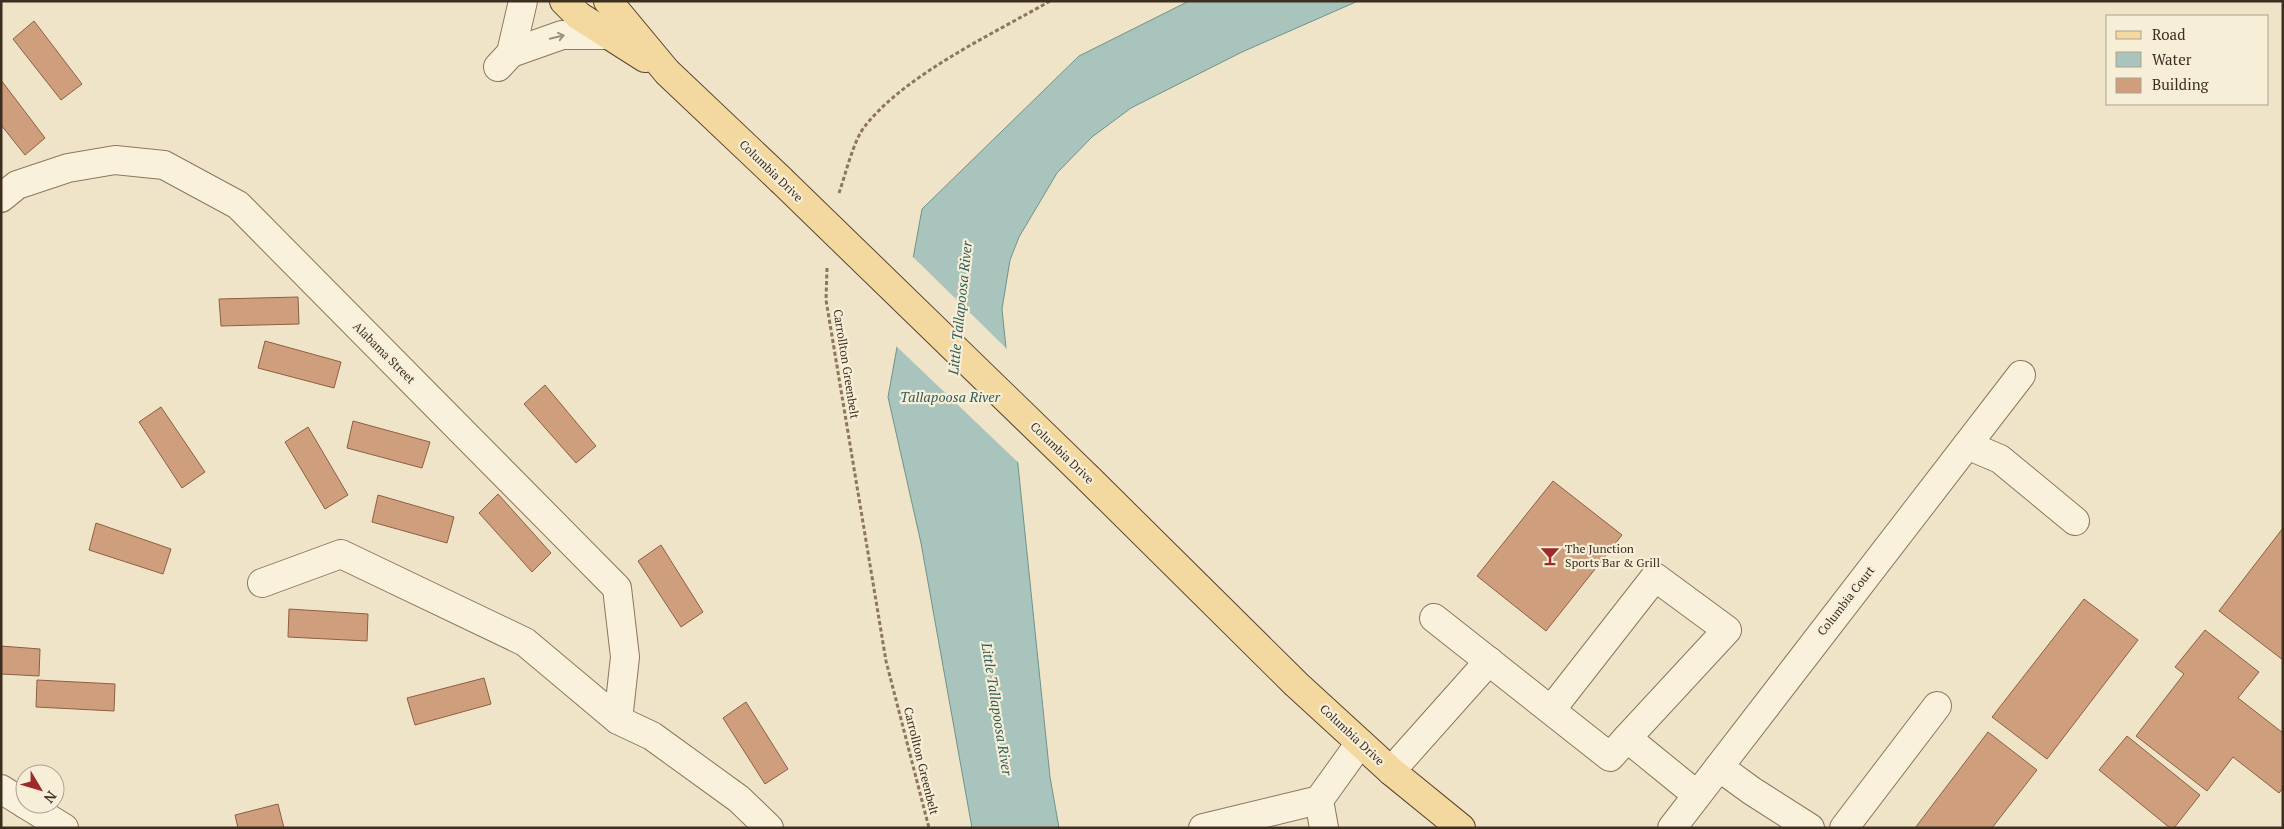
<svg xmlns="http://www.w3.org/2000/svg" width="2284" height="829" font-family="'PT Serif',serif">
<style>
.water{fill:#a9c4bc;stroke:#6f938a}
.pier{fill:#f0e4c8}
.building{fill:#cf9f7d;stroke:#8d5f41}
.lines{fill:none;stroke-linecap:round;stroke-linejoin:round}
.minor-casing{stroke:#8d765c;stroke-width:30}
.major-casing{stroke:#5b4430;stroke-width:30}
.path{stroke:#8d765c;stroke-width:3;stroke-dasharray:4 2.5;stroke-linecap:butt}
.minor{stroke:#faf1dc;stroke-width:28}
.major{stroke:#f3d9a0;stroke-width:28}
.major-bridge-casing{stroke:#5b4430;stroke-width:30;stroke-linecap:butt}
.major-bridge{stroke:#f3d9a0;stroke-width:28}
.oneway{stroke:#9c907e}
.labels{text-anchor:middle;stroke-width:4.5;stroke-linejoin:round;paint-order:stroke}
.street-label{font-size:12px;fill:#3d2e20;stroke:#f7eed8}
.poi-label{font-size:12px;fill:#3d2e20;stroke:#f7eed8;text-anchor:start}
.water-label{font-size:14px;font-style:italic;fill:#2f5d5a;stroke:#f7eed8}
</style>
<rect width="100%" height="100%" fill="#f0e4c8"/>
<!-- water -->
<polygon class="water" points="1189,1 1358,1 1242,52 1131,108 1092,137 1057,173 1019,237 1010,260 1002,309 1050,777 1059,828 972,828 921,543 888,397 922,209 1079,56"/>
<!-- pier -->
<polygon class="pier" points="911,255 1009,351 1021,465 895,345"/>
<!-- building -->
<g class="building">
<polygon points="34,21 82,84 61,100 13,39"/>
<polygon points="1,80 45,138 25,155 1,125"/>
<polygon points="298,297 299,324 221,326 219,299"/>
<polygon points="265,341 341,362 334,388 258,368"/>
<polygon points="545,385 596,446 576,463 524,404"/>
<polygon points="161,407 205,472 182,488 139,422"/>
<polygon points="353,421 430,442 422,468 347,448"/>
<polygon points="308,427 348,495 325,509 285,442"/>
<polygon points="1553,481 1622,535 1546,631 1477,576"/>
<polygon points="498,494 551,553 532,572 479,513"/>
<polygon points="378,495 454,517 447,543 372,522"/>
<polygon points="96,523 171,549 163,574 89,550"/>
<polygon points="2283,528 2283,660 2219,611"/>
<polygon points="661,545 703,612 681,627 638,561"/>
<polygon points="2084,599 2138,640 2047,759 1992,717"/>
<polygon points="289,609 368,614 367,641 288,637"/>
<polygon points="2205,630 2259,672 2238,698 2283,733 2283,788 2279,793 2233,757 2207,791 2136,736 2184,674 2175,667"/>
<polygon points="1,646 40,649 39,676 1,674"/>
<polygon points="484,678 491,704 415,725 407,698"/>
<polygon points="37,680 115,684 114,711 36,707"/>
<polygon points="746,702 788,769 765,784 723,718"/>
<polygon points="1988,732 2037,770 1992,828 1915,828"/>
<polygon points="2127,736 2200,795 2174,828 2170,828 2099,770"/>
<polygon points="278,804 284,828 238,828 235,815"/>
</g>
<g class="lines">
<defs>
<g id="minor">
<polyline points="511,53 523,1"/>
<polyline points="498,67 511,53 562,35 609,35"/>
<polyline points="1,198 17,185 68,168 115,160 164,165 238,205 617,588 625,657 618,720"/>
<polyline points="1967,445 2000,459 2075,521"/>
<polyline points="262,583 341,554 525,642 618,720 652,736 739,799 769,828"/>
<polyline points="1434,618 1610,757 1627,738 1697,795"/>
<polyline points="1551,710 1655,577 1727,630 1627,738"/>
<polyline points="1719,767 1752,791 1810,828"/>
<polyline points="1391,771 1489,661"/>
<polyline points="1,789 25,804"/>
<polyline points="25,804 64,828"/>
<polyline points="1203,828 1319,800"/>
<polyline points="1324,828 1319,800 1360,743"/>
<polyline points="1672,828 2021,375"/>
<polyline points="1844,828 1937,706"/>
</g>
<g id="major">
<polyline points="564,1 579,16 645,58"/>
<polyline points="608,1 667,72 781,180"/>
<polyline points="1088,478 1296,684 1391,771 1461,828"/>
</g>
</defs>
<!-- minor casing -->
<use href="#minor" class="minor-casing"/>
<!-- major casing -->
<use href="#major" class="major-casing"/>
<!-- path -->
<g class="path">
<path d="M 839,193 C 845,176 854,139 865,126 C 906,74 993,34 1050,1"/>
<polyline points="827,268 826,300 886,661 929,828"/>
</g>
<!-- minor -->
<use href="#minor" class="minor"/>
<!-- major -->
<use href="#major" class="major"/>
<defs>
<polyline id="major-bridge" points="781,180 1088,478"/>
</defs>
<!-- major-bridge casing -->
<use href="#major-bridge" class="major-bridge-casing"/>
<!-- major-bridge -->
<use href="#major-bridge" class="major-bridge"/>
</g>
<!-- one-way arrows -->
<defs><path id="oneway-shaft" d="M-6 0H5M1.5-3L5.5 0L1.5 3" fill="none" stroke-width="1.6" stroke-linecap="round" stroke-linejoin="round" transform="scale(1.25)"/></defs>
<use class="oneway" href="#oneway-shaft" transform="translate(557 37) rotate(-14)"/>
<!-- icons -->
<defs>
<symbol id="bar-bare" viewBox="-9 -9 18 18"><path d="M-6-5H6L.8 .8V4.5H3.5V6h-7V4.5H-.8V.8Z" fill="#9e2a2b" stroke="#f7eed8" stroke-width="2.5" paint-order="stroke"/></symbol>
</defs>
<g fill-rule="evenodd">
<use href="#bar-bare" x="1536" y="542" width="28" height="28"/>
</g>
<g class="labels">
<!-- street labels -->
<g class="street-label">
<text transform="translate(771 171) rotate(44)" y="4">Columbia Drive</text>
<text transform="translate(384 353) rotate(45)" y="4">Alabama Street</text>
<text transform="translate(846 364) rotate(81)" y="4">Carrollton Greenbelt</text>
<text transform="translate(1062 453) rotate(44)" y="4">Columbia Drive</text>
<text transform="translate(1846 601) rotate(-52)" y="4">Columbia Court</text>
<text transform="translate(1352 735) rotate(43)" y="4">Columbia Drive</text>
<text transform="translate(921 761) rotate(76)" y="4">Carrollton Greenbelt</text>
</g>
<!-- poi labels -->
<g class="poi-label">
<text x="1565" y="553">The Junction<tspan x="1565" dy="14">Sports Bar &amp; Grill</tspan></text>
</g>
<!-- water labels -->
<g class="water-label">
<text transform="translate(960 308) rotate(-84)" y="5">Little Tallapoosa River</text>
<text x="950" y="402">Tallapoosa River</text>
<text transform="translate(997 709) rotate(81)" y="5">Little Tallapoosa River</text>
</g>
</g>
<!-- border -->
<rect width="2284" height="829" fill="none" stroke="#3d2e20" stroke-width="5"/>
<!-- legend -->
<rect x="2106" y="15" width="162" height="90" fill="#f7eed8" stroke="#ada18e"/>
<rect x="2116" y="31" width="25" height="8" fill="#f3d9a0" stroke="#ada18e"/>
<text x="2152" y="40" font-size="15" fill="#3d2e20">Road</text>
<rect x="2116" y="52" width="25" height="15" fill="#a9c4bc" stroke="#ada18e"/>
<text x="2152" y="65" font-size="15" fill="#3d2e20">Water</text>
<rect x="2116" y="78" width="25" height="15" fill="#cf9f7d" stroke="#ada18e"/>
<text x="2152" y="90" font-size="15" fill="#3d2e20">Building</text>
<!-- north arrow -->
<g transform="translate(40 789) rotate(128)"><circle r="24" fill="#f7eed8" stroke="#ada18e"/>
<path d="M0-4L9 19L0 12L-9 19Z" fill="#9e2a2b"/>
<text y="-8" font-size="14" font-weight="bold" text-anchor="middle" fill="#3d2e20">N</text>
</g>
</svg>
